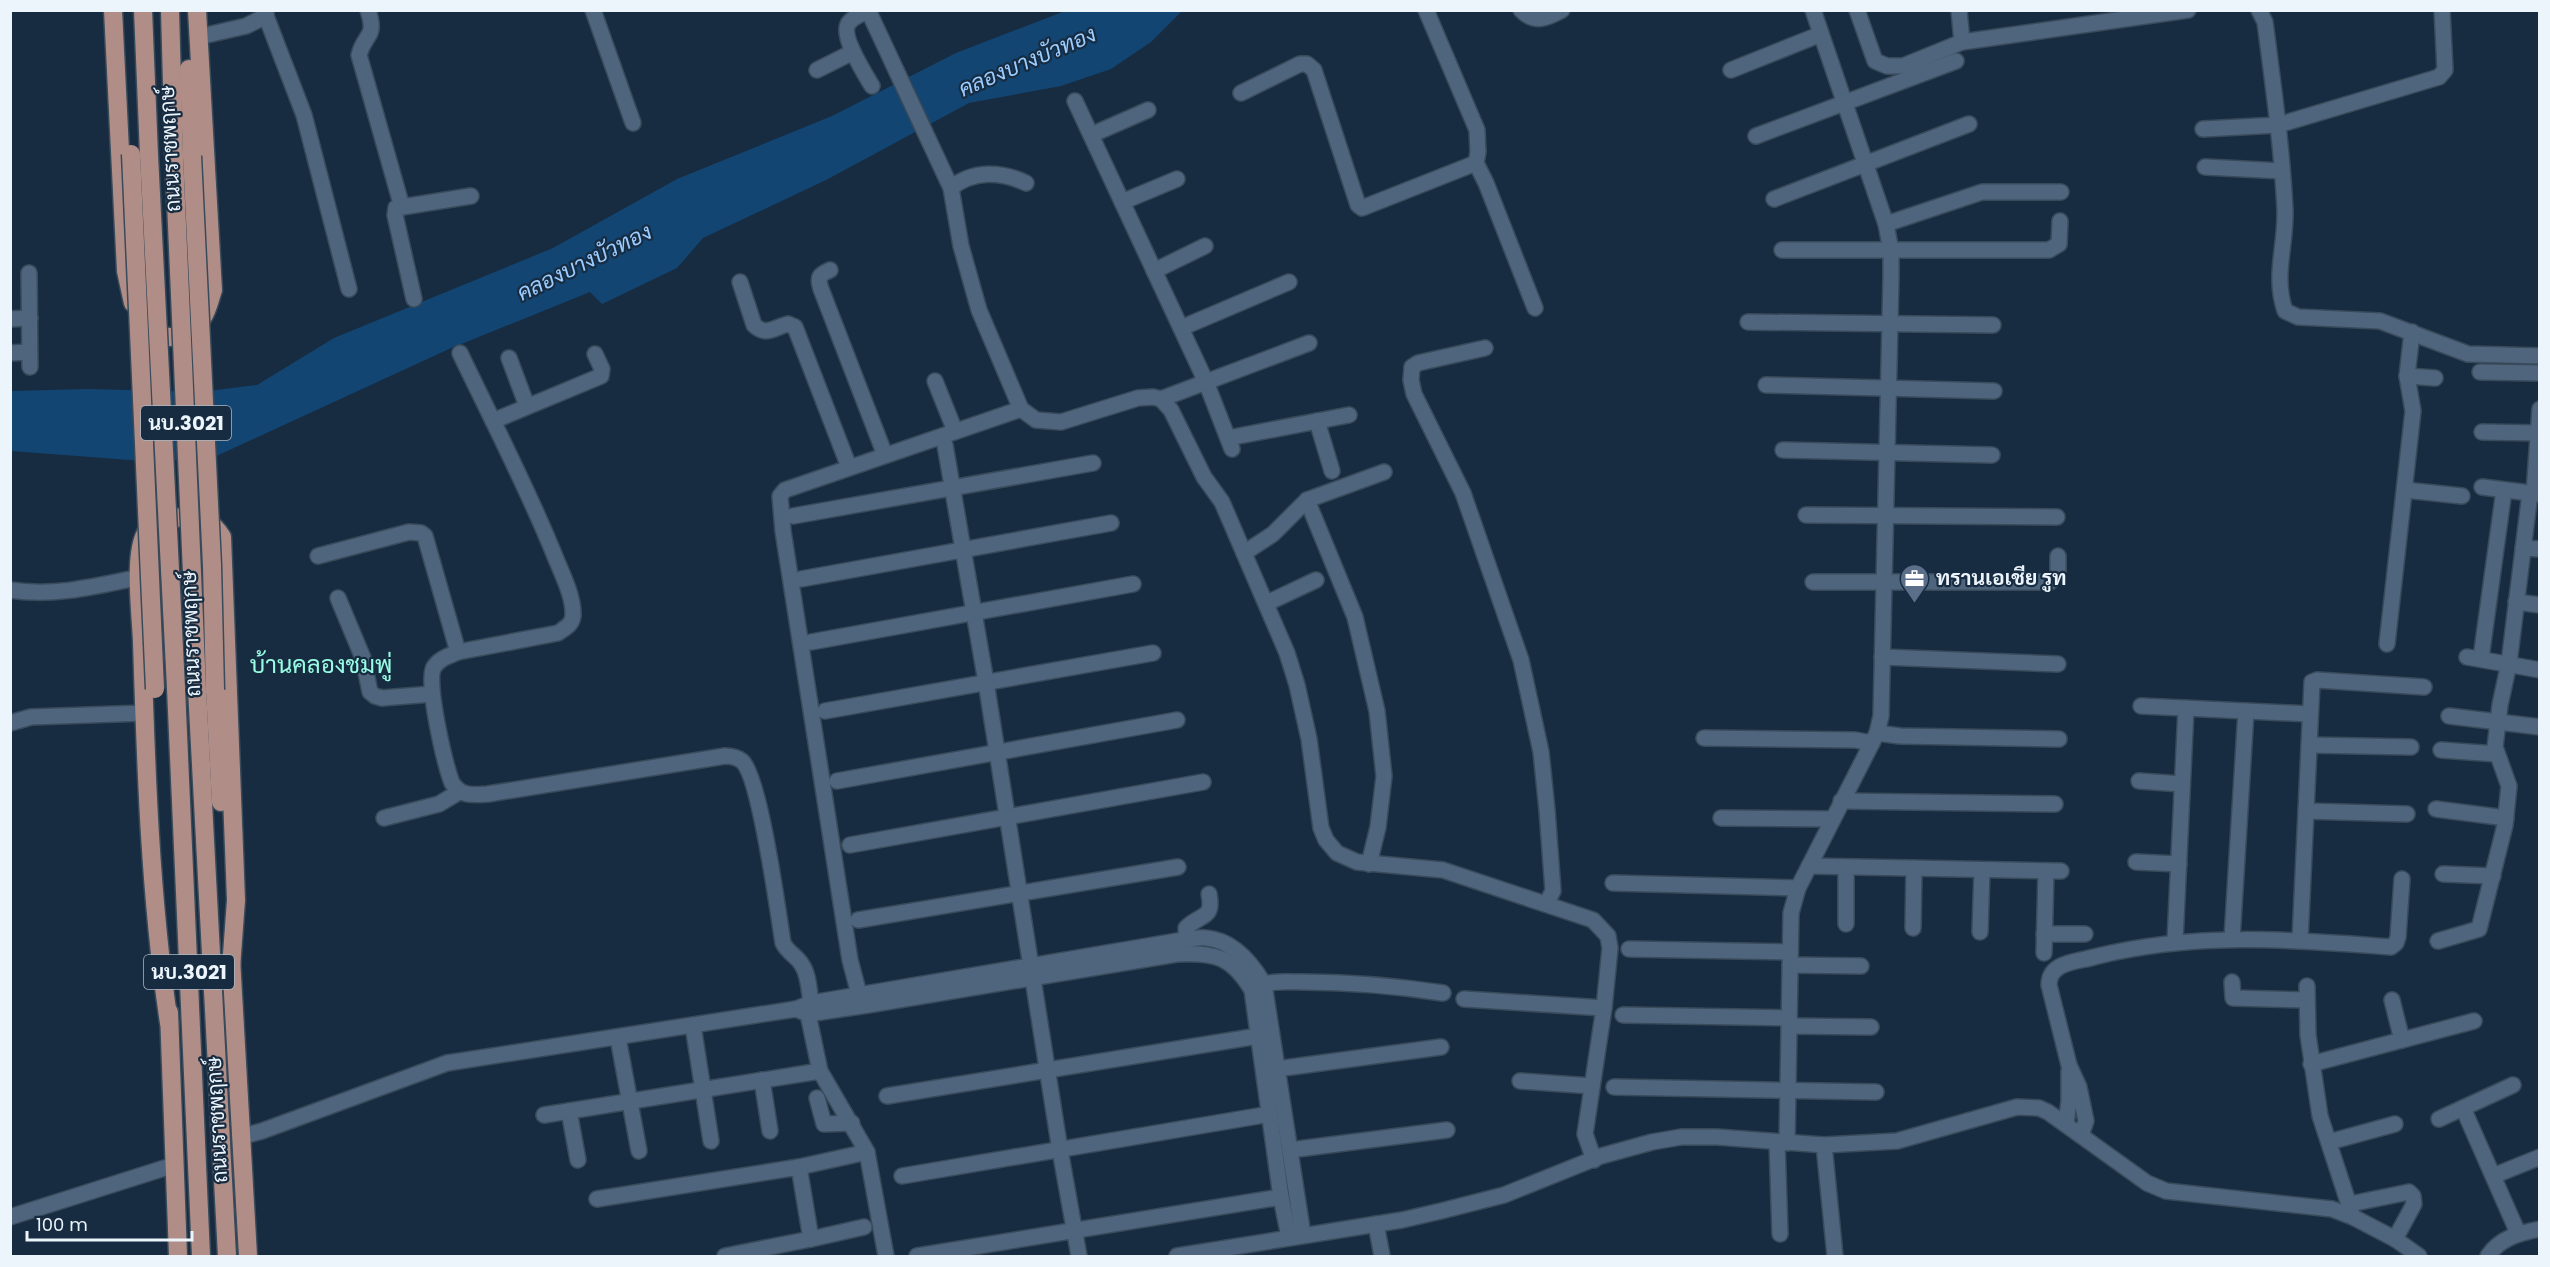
<svg xmlns="http://www.w3.org/2000/svg" width="2550" height="1267" font-family="Poppins,Sarabun,sans-serif">
<style>
.water{fill:#134572}
.lines{fill:none;stroke-linecap:round;stroke-linejoin:round}
.minor-casing{stroke:#394a5a;stroke-width:18}
.major-casing{stroke:#394a5a;stroke-width:21}
.minor{stroke:#4e657d;stroke-width:15}
.major{stroke:#b08e87;stroke-width:18}
.major-bridge-casing{stroke:#394a5a;stroke-width:21;stroke-linecap:butt}
.major-bridge{stroke:#b08e87;stroke-width:18}
.labels{text-anchor:middle;stroke-width:4.5;stroke-linejoin:round;paint-order:stroke}
.shield{fill:#172c41;stroke:#acb8c4;stroke-width:1.5}
.shield-label{font-size:20px;font-weight:bold;fill:#ecf4fc}
.street-label{font-size:21px;fill:#ecf4fc;stroke:#172c41}
.poi-label{font-size:21px;font-weight:bold;fill:#ecf4fc;stroke:#172c41;text-anchor:start}
.water-label{font-size:22px;font-style:italic;fill:#9bccff;stroke:#172c41}
.quarter-label{font-size:24px;fill:#98fbe3;stroke:#172c41}
</style>
<rect width="100%" height="100%" fill="#172c41"/>
<!-- water -->
<polygon class="water" points="1065,11 1182,11 1151,42 1111,69 1061,86 969,103 826,180 703,238 677,268 602,304 590,292 449,349 210,459 143,461 11,451 10,391 88,389 200,392 257,385 334,338 553,248 677,179 832,116 956,53"/>
<g class="lines">
<defs>
<g id="minor">
<path d="M 368,10 C 377,39 365,32 359,55 L 402,207 L 396,208 L 395,215 L 414,299"/>
<polyline points="593,10 633,123"/>
<polyline points="868,10 951,188 961,246 979,310 1021,409 1036,420 1061,422 1138,398 1153,397 1161,399 1171,410 1204,477 1222,502 1287,653 1297,685 1309,739 1321,828 1326,840 1337,853 1357,862 1443,870 1593,920 1608,936 1610,948 1604,1008 1585,1134 1594,1160"/>
<path d="M 868,10 C 862,14 851,18 848,24 C 841,37 865,74 872,86"/>
<polyline points="1426,10 1477,130 1478,152 1476,163 1486,183 1535,308"/>
<path d="M 1521,10 C 1534,24 1548,18 1562,10"/>
<polyline points="1857,10 1875,61 1887,66 1903,66 1962,42 2188,10"/>
<polyline points="1959,10 1962,42"/>
<path d="M 2259,10 L 2265,22 C 2273,84 2282,147 2285,210 C 2286,247 2273,275 2285,311 L 2298,317 L 2380,321 L 2468,354 L 2540,356"/>
<polyline points="266,16 304,115 349,289"/>
<polyline points="198,37 246,26 266,16 266,10"/>
<polyline points="817,70 853,52"/>
<polyline points="1731,70 1821,34"/>
<polyline points="1241,93 1300,64 1307,64 1314,70 1358,205 1362,208 1476,163"/>
<polyline points="1075,101 1206,382 1232,449"/>
<polyline points="2203,129 2278,125 2439,77 2445,70 2442,10"/>
<polyline points="1091,135 1148,110"/>
<polyline points="1756,136 1956,61"/>
<polyline points="2205,167 2282,171"/>
<path d="M 951,188 C 973,170 1001,171 1026,183"/>
<polyline points="1774,199 1969,124"/>
<polyline points="1122,202 1177,179"/>
<polyline points="402,207 471,196"/>
<polyline points="1886,224 1982,192 2061,192"/>
<polyline points="1782,250 2049,250 2059,244 2060,221"/>
<path d="M 830,270 C 819,275 817,277 821,289 L 885,455"/>
<polyline points="1154,271 1205,246"/>
<polyline points="29,273 30,367"/>
<path d="M 740,282 L 754,325 C 766,337 775,327 788,324 L 795,327 L 849,467"/>
<polyline points="10,319 30,318"/>
<polyline points="1748,322 1993,325"/>
<polyline points="1181,328 1289,282"/>
<polyline points="1485,348 1418,363 1412,367 1411,380 1414,394 1463,493 1521,660 1541,752 1547,810 1553,891 1546,904"/>
<polyline points="10,353 29,352"/>
<path d="M 460,353 C 492,420 526,485 554,554 C 561,572 574,596 573,616 C 572,625 565,628 558,633 L 458,652 C 449,656 440,658 434,667 C 425,681 445,764 452,783 C 462,797 472,795 488,794 L 725,756 C 731,756 737,757 742,761 C 760,777 778,912 783,943 C 788,953 797,956 802,965 C 809,975 809,991 811,1003 L 796,1009"/>
<polyline points="509,358 527,406"/>
<polyline points="2480,372 2540,373"/>
<polyline points="2407,376 2435,378"/>
<polyline points="935,381 955,431"/>
<polyline points="1766,385 1994,391"/>
<polyline points="1161,399 1309,343"/>
<polyline points="493,421 601,376 602,369 595,354"/>
<polyline points="1317,421 1332,471"/>
<polyline points="2482,432 2540,433"/>
<polyline points="1228,438 1349,415"/>
<polyline points="945,445 986,682 1060,1150 1079,1256"/>
<polyline points="1783,450 1992,455"/>
<polyline points="2482,487 2538,494"/>
<polyline points="2405,490 2462,496"/>
<polyline points="2534,493 2540,409"/>
<polyline points="1307,500 1355,617 1377,711 1384,776 1378,827 1369,864"/>
<polyline points="1806,515 2057,517"/>
<polyline points="793,516 1093,463"/>
<polyline points="2523,548 2540,549"/>
<polyline points="1244,553 1273,534 1307,500 1384,472"/>
<polyline points="318,556 409,532 421,533 425,536 458,652"/>
<polyline points="801,579 1111,523"/>
<polyline points="1813,582 2050,582 2058,575 2058,556"/>
<path d="M 10,590 C 55,597 97,586 140,577"/>
<polyline points="338,598 363,658 370,692 375,696 382,698 432,694"/>
<polyline points="2516,602 2540,605"/>
<polyline points="1267,603 1316,580"/>
<polyline points="811,642 1133,584"/>
<polyline points="2387,644 2413,411 2407,376 2412,332"/>
<polyline points="1882,657 2058,664"/>
<polyline points="2467,657 2540,670"/>
<polyline points="2481,658 2504,490"/>
<polyline points="2141,706 2310,714"/>
<polyline points="825,711 1153,653"/>
<polyline points="2449,716 2540,727"/>
<polyline points="10,723 31,717 145,713"/>
<polyline points="1877,733 1900,736 2059,739"/>
<polyline points="1704,738 1855,740 1872,743"/>
<polyline points="2309,745 2411,747"/>
<polyline points="2441,750 2497,754"/>
<polyline points="837,781 1177,720"/>
<polyline points="2139,781 2182,784"/>
<polyline points="1841,801 2055,804"/>
<polyline points="2436,809 2506,818"/>
<polyline points="2306,811 2407,814"/>
<polyline points="384,818 439,804 459,792"/>
<polyline points="1721,818 1832,819"/>
<polyline points="850,845 1203,782"/>
<polyline points="2136,862 2179,864"/>
<polyline points="1809,866 2061,871"/>
<polyline points="2443,874 2493,876"/>
<polyline points="1613,883 1798,888"/>
<polyline points="858,920 1178,867"/>
<polyline points="1846,924 1846,867"/>
<polyline points="1913,928 1914,868"/>
<polyline points="1980,932 1982,870"/>
<polyline points="2044,934 2085,934"/>
<polyline points="2232,939 2246,711"/>
<path d="M 1187,940 L 1186,928 C 1201,913 1214,920 1209,894"/>
<polyline points="2300,940 2312,682 2317,680 2424,687"/>
<polyline points="2175,941 2186,708"/>
<polyline points="2438,941 2479,929 2505,825 2509,786 2495,747 2500,705 2509,663 2530,493"/>
<polyline points="1629,949 1790,952"/>
<polyline points="2044,953 2046,871"/>
<polyline points="1790,965 1861,966"/>
<polyline points="2232,982 2233,998 2307,1000"/>
<polyline points="2307,986 2308,1035 2320,1116 2353,1217"/>
<path d="M 1258,987 C 1270,980 1289,982 1303,982 C 1351,982 1396,986 1443,993"/>
<polyline points="1464,999 1604,1008"/>
<polyline points="2392,1000 2402,1040"/>
<path d="M 817,1002 L 1177,941 C 1186,940 1196,937 1206,938 C 1232,940 1251,962 1264,984 L 1303,1235"/>
<polyline points="859,1005 859,994 850,960 783,531 780,496 785,490 1021,409"/>
<polyline points="808,1014 820,1071 867,1152 886,1256"/>
<polyline points="1623,1015 1789,1018"/>
<polyline points="693,1026 711,1141"/>
<polyline points="1789,1026 1871,1027"/>
<polyline points="618,1038 639,1151"/>
<polyline points="2311,1064 2474,1021"/>
<polyline points="1276,1069 1441,1047"/>
<polyline points="762,1080 770,1131"/>
<polyline points="1520,1081 1592,1086"/>
<polyline points="1614,1087 1876,1092"/>
<polyline points="887,1096 1258,1036"/>
<polyline points="817,1098 824,1124 852,1123"/>
<polyline points="2463,1108 2518,1233"/>
<polyline points="569,1111 578,1160"/>
<polyline points="544,1115 820,1071"/>
<polyline points="2439,1119 2513,1085"/>
<polyline points="2066,1124 2069,1101 2069,1071"/>
<path d="M 2081,1135 L 2086,1121 L 2079,1087 L 2069,1065 L 2049,985 C 2049,962 2076,962 2094,957 C 2193,932 2290,939 2391,947 L 2396,943 L 2398,937 L 2402,879"/>
<path d="M 240,1137 L 262,1131 L 447,1063 L 796,1009 L 808,1014 L 868,1005 L 1177,954 C 1216,952 1232,957 1252,990 L 1281,1197 L 1289,1237"/>
<polyline points="1777,1142 1780,1234"/>
<polyline points="2329,1142 2395,1124"/>
<polyline points="1787,1143 1791,913 1798,888 1877,733 1881,716 1891,277 1891,251 1886,224 1813,10"/>
<polyline points="1824,1145 1835,1256"/>
<polyline points="1290,1150 1447,1130"/>
<polyline points="902,1176 1270,1114"/>
<polyline points="2493,1176 2540,1157"/>
<polyline points="597,1199 799,1167 867,1152"/>
<polyline points="2350,1204 2409,1192 2413,1196 2414,1204 2395,1239"/>
<polyline points="10,1217 174,1165"/>
<polyline points="1376,1224 1382,1256"/>
<polyline points="811,1239 864,1227"/>
<polyline points="725,1256 811,1239 799,1167"/>
<polyline points="917,1256 1281,1197"/>
<polyline points="1177,1256 1402,1220 1441,1211 1504,1195 1601,1156 1652,1142 1681,1137 1717,1137 1824,1145 1897,1141 2017,1107 2039,1108 2048,1112 2147,1183 2166,1191 2332,1209 2353,1217 2395,1239 2419,1256"/>
<path d="M 2488,1256 C 2500,1238 2519,1233 2540,1229"/>
</g>
<g id="major">
<polyline points="113,10 126,271 133,303"/>
<polyline points="143,10 149,155"/>
<polyline points="170,10 174,156"/>
<polyline points="189,69 192,156"/>
<path d="M 146,327 C 165,345 189,337 203,317 C 208,309 210,299 213,290 L 197,10"/>
<polyline points="176,688 201,1256"/>
<polyline points="197,689 227,1256"/>
<polyline points="215,690 221,802"/>
<polyline points="231,958 248,1256"/>
<polyline points="169,1012 178,1256"/>
<path d="M 169,1023 C 150,897 146,769 142,642 C 141,615 134,561 144,537 C 151,519 167,516 185,518 C 204,519 212,521 222,537 L 236,900 L 231,968"/>
</g>
</defs>
<!-- minor casing -->
<use href="#minor" class="minor-casing"/>
<!-- major casing -->
<use href="#major" class="major-casing"/>
<!-- minor -->
<use href="#minor" class="minor"/>
<!-- major -->
<use href="#major" class="major"/>
<defs>
<g id="major-bridge">
<polyline points="131,154 155,689"/>
<polyline points="149,155 176,688"/>
<polyline points="174,156 197,689"/>
<polyline points="192,156 212,565 215,690"/>
</g>
</defs>
<!-- major-bridge casing -->
<use href="#major-bridge" class="major-bridge-casing"/>
<!-- major-bridge -->
<use href="#major-bridge" class="major-bridge"/>
</g>
<!-- icons -->
<defs>
<symbol id="office-pin" viewBox="-11 -11 22 30"><path d="M0 17L-7.5 6A9.5 9.5 0 1 1 7.5 6Z" fill="#5c6f8a" stroke="#172c41"/><path d="M-6-3h4V-5.5h4V-3h4V5H-6ZM-1-4.5V-3h2v-1.5ZM-6 0V1H6V0Z" fill="#fff"/></symbol>
</defs>
<g fill-rule="evenodd">
<use href="#office-pin" x="1898" y="562" width="33" height="45"/>
</g>
<g class="labels">
<!-- shield labels -->
<g class="shield">
<rect x="141" y="406" width="90" height="34" rx="4.5"/>
<rect x="144" y="955" width="90" height="34" rx="4.5"/>
</g>
<g class="shield-label">
<text x="186" y="430">นบ.3021</text>
<text x="189" y="979">นบ.3021</text>
</g>
<!-- street labels -->
<g class="street-label">
<text transform="translate(170 149) rotate(-93)" y="7">ถนนราชพฤกษ์</text>
<text transform="translate(191 634) rotate(-92)" y="7">ถนนราชพฤกษ์</text>
<text transform="translate(217 1120) rotate(-93)" y="7">ถนนราชพฤกษ์</text>
</g>
<!-- poi labels -->
<g class="poi-label">
<text x="1936" y="585">ทรานเอเชีย รูท</text>
</g>
<!-- water labels -->
<g class="water-label">
<text transform="translate(1027 61) rotate(-23)" y="8">คลองบางบัวทอง</text>
<text transform="translate(584 262) rotate(-26)" y="8">คลองบางบัวทอง</text>
</g>
<!-- quarter labels -->
<g class="quarter-label">
<text x="321" y="673">บ้านคลองชมพู่</text>
</g>
</g>
<!-- border -->
<rect width="2550" height="1267" fill="none" stroke="#ecf4fc" stroke-width="24"/>
<!-- scale -->
<path d="M27 1231v9h165v-9" fill="none" stroke="#ecf4fc" stroke-width="3"/>
<text x="36" y="1231" font-size="18" fill="#ecf4fc" stroke="#172c41" stroke-width="4.5" paint-order="stroke">100 m</text>
</svg>
